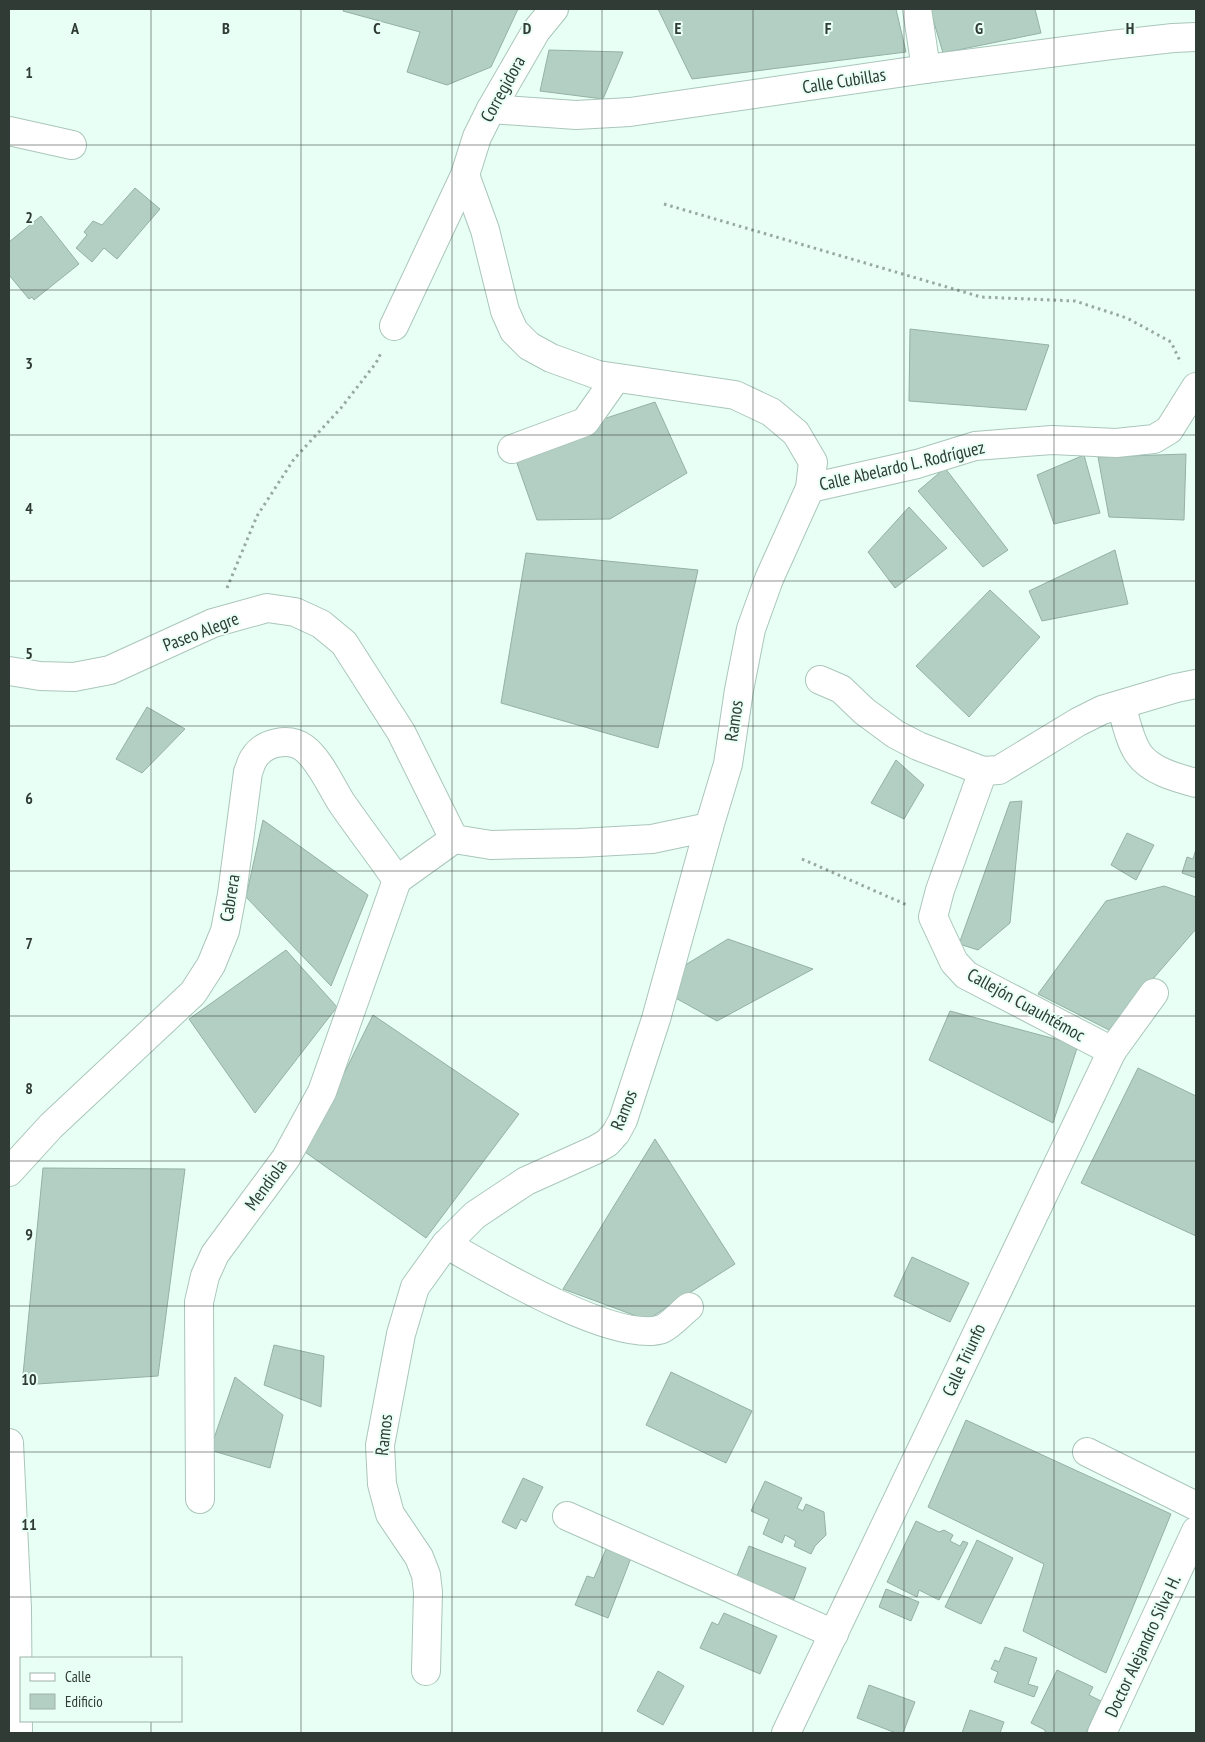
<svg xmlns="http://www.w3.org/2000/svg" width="1205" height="1742" font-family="'PT Sans Narrow',sans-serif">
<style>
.building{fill:#b3cec3;stroke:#95b0a5}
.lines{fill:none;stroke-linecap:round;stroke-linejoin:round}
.minor-casing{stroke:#aac6bb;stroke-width:30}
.path{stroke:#97a9a1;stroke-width:3;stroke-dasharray:2.5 4;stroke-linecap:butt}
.minor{stroke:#fff;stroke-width:28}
.grid{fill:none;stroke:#303b36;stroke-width:1;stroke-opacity:0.55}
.labels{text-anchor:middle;stroke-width:4;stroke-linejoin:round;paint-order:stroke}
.street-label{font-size:18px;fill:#303b36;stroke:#e8fff5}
.grid-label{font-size:16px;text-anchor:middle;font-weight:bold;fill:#303b36;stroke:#e8fff5;stroke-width:4;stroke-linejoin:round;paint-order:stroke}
</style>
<rect width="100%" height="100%" fill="#e8fff5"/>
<!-- building -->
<g class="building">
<polygon points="344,9 518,9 491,67 447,85 407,72 420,32 343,11"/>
<polygon points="658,9 896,9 906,52 692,79"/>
<polygon points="930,9 1035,9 1041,33 943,53"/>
<polygon points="549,50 623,52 603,99 540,91"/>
<polygon points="135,188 160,209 117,259 104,248 92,262 76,248 87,235 84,232 93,221 102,225"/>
<polygon points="41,216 79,264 34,300 32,297 29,299 9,275 9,242"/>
<polygon points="910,329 1049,345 1026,410 909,401"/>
<polygon points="655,402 687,473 610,519 537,520 512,449"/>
<polygon points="1186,454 1184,520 1109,517 1098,457"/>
<polygon points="1084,455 1100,513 1054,524 1037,475"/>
<polygon points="945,468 1008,550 983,567 918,491"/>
<polygon points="909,507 947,548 895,588 868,552"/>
<polygon points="1115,550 1128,604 1042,621 1029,591"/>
<polygon points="526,553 698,570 658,748 501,703"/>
<polygon points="990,590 1040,637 969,717 916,666"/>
<polygon points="147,707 185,729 142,773 116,759"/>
<polygon points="896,760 924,785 904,819 871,803"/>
<polygon points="1022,801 1010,923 978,950 959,944 1010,802"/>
<polygon points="263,820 368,895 331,986 246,897"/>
<polygon points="1127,833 1154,845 1136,880 1111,865"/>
<polygon points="1196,849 1196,878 1182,873 1187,857 1193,859"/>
<polygon points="1164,886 1196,897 1196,929 1109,1030 1038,994 1106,901"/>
<polygon points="728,939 813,969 717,1021 672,996 677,970"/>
<polygon points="286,950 337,1007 255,1113 189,1019"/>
<polygon points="950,1011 1078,1045 1053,1123 929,1060"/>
<polygon points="373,1015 519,1114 426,1238 305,1152"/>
<polygon points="1138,1068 1196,1096 1196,1236 1081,1183"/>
<polygon points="655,1139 735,1264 647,1320 563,1289"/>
<polygon points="43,1168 185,1169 158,1376 22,1385"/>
<polygon points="912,1257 969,1283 950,1322 894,1296"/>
<polygon points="274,1345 324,1356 321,1407 264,1385"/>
<polygon points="671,1372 752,1411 726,1463 646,1425"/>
<polygon points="235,1377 283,1415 270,1468 210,1450"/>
<polygon points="966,1420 1171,1514 1106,1673 1023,1631 1044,1564 928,1507"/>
<polygon points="523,1478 543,1487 526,1522 521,1519 516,1529 502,1522"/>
<polygon points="765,1481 802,1498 797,1508 803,1511 806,1504 824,1512 826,1535 815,1546 811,1554 794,1546 796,1541 785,1535 782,1543 763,1534 769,1519 751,1511"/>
<polygon points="916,1521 939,1532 944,1530 953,1535 950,1541 960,1546 963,1541 968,1543 939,1600 919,1590 917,1597 887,1582"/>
<polygon points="977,1540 1013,1558 981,1624 945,1607"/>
<polygon points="749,1546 806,1568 792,1604 735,1581"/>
<polygon points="606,1549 631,1558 608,1618 575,1605 587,1576 594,1578"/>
<polygon points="886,1589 919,1602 911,1621 879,1607"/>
<polygon points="724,1613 777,1636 760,1674 700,1648 712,1622 718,1625"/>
<polygon points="1005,1647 1037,1658 1028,1684 1038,1687 1034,1697 994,1682 998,1672 991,1669 995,1660 999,1662"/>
<polygon points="1057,1670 1093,1687 1089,1695 1101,1701 1086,1733 1045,1733 1045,1730 1031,1723"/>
<polygon points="658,1671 684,1686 663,1725 637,1711"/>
<polygon points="869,1685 915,1702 903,1733 896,1733 857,1718"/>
<polygon points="970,1710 1004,1722 1000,1733 962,1733"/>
</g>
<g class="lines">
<defs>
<g id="minor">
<polyline points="917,9 926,69"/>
<polyline points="491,109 576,115 630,112 926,69 1111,45 1173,38 1196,37"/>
<polyline points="9,131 72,145"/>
<polyline points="394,326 465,175 477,137 491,109 536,31 554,9"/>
<polyline points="512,449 585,422 616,378"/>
<polyline points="810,488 917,464 975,446 1052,440 1116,443 1154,439 1169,430 1196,387"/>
<polyline points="9,671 40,676 74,677 110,670 213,623 267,608 295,612 321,624 344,643 401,732 454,839"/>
<polyline points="820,680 841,689 864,711 895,734 918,746 983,771 999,770 1078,722 1102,710 1176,688 1196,684"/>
<path d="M 1121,705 C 1126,721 1129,739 1138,753 C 1150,771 1177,778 1196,783"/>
<polyline points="983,771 940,890 933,917 954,962 966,975 1112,1051"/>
<polyline points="397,880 454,839 491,845 579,843 652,839 709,827"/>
<path d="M 9,1172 L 51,1126 L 193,993 L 211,965 L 225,931 L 232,894 L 248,772 C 250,768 251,762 254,758 C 264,742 289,737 304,748 C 319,759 331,786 341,802 C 359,828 379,854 397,880"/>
<path d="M 446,1244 C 488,1268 616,1345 662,1329 C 671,1325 681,1313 689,1307"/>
<polyline points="9,1443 17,1609 18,1733"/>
<polyline points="1087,1452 1196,1506"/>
<polyline points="200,1499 199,1302 205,1276 215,1254 286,1158 322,1092 397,880"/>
<polyline points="567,1516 834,1634"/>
<polyline points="426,1671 428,1592 426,1575 419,1557 390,1514 382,1484 380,1445 401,1334 415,1287 446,1244 475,1215 526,1181 595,1150 607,1143 616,1133 623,1120 656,1019 709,827 728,764 739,690 751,629 769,579 810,488 813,462 796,433 771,412 735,395 598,375 551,358 529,346 514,331 505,311 485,230 465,175"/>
<polyline points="786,1733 1112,1051 1154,993"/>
<polyline points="1102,1733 1196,1531"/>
</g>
</defs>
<!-- minor casing -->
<use href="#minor" class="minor-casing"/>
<!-- path -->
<g class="path">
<polyline points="664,204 981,297 1075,301 1127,318 1171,342 1181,363"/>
<polyline points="227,588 257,516 294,459 341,408 376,363 382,351"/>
<polyline points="802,859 907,905"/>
</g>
<!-- minor -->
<use href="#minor" class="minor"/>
</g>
<!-- grid -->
<path class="grid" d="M 151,9 L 151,1658M 301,9 L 301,1733M 452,9 L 452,1733M 602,9 L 602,1733M 753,9 L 753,1733M 904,9 L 904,1733M 1054,9 L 1054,1733M 9,145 L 1196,145M 9,290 L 1196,290M 9,435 L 1196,435M 9,581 L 1196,581M 9,726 L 1196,726M 9,871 L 1196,871M 9,1016 L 1196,1016M 9,1161 L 1196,1161M 9,1306 L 1196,1306M 9,1452 L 1196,1452M 9,1597 L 1196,1597M 151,1721 L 151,1733"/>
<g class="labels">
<!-- street labels -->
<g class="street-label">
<text transform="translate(844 81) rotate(-9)" y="6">Calle Cubillas</text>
<text transform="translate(503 89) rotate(-61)" y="6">Corregidora</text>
<text transform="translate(902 466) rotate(-13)" y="6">Calle Abelardo L. Rodríguez</text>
<text transform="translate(201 632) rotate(-21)" y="6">Paseo Alegre</text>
<text transform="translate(734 721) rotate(-82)" y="6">Ramos</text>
<text transform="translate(230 898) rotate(-81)" y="6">Cabrera</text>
<text transform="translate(1026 1005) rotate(29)" y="6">Callejón Cuauhtémoc</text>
<text transform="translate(624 1110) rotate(-68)" y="6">Ramos</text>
<text transform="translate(266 1185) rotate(-54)" y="6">Mendiola</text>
<text transform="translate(964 1360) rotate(-65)" y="6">Calle Triunfo</text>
<text transform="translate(384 1435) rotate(-84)" y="6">Ramos</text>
<text transform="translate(1143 1646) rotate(-65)" y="6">Doctor Alejandro Silva H.</text>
</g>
</g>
<g class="grid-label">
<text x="75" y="34">A</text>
<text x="226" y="34">B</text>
<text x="377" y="34">C</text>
<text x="527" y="34">D</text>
<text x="678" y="34">E</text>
<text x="828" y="34">F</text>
<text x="979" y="34">G</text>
<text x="1130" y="34">H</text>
<text x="29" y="78">1</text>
<text x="29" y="223">2</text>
<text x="29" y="369">3</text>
<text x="29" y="514">4</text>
<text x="29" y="659">5</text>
<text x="29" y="804">6</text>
<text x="29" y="949">7</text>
<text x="29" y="1094">8</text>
<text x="29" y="1240">9</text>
<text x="29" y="1385">10</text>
<text x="29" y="1530">11</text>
</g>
<!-- border -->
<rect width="1205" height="1742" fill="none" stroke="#303b36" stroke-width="20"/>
<!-- legend -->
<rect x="20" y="1657" width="162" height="65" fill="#e8fff5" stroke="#9eb1a9"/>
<rect x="30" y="1673" width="25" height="8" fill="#ffffff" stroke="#9eb1a9"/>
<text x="65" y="1682" font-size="15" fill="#303b36">Calle</text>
<rect x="30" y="1694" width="25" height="15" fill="#b3cec3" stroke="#9eb1a9"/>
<text x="65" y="1707" font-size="15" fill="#303b36">Edificio</text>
</svg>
